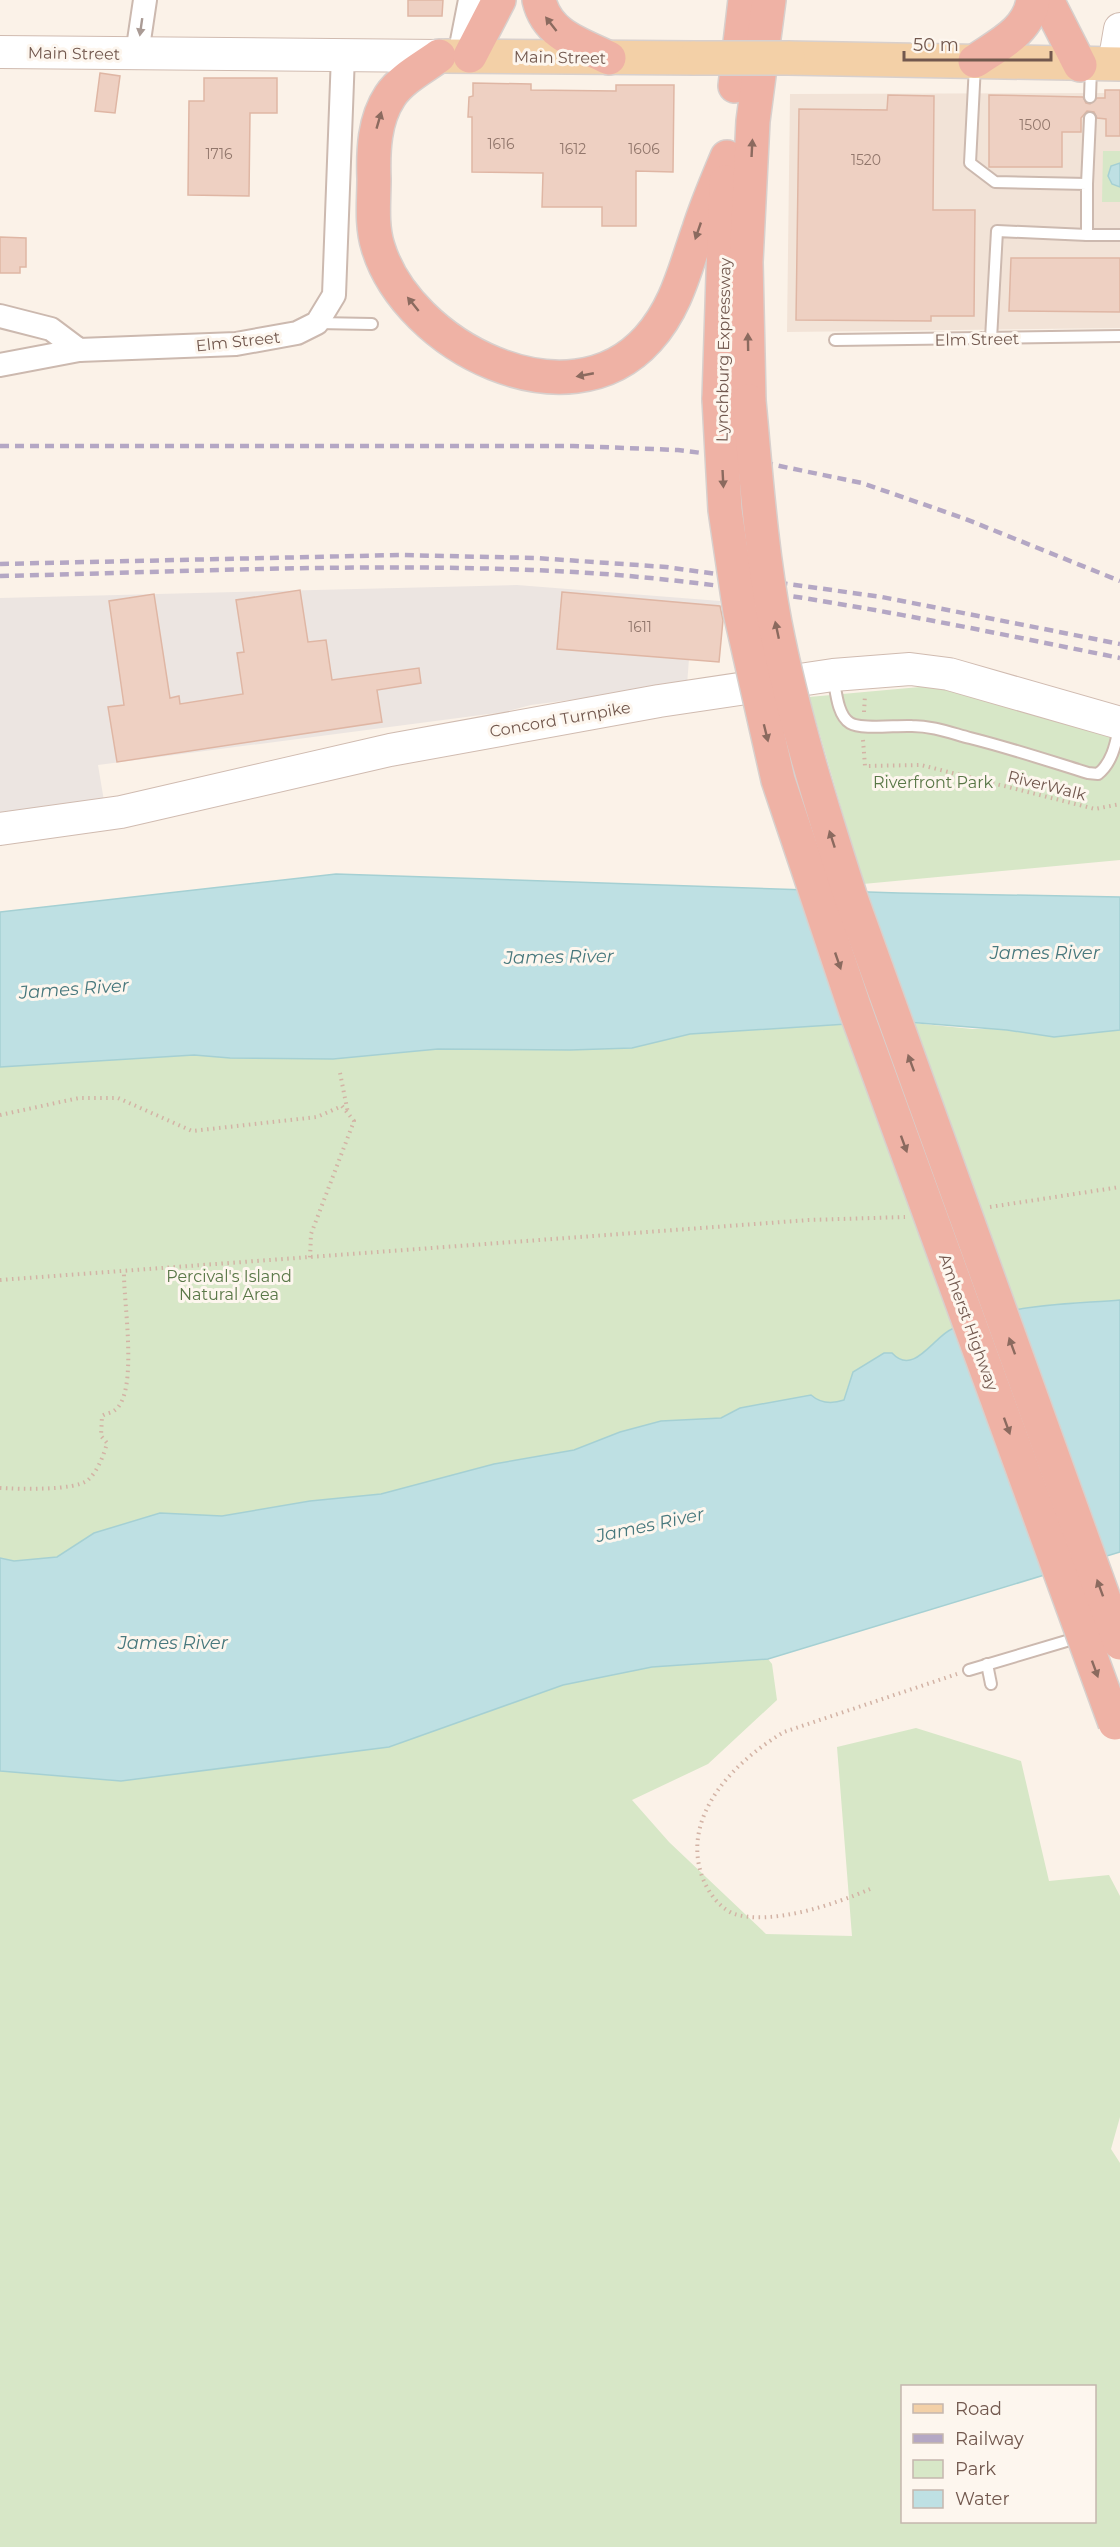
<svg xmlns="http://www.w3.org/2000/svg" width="1120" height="2547" font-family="Montserrat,sans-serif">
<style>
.residential{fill:#f2e3d7}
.industrial{fill:#ece5e1}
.green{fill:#d7e7c7;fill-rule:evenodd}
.water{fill:#bee0e3;stroke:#a5d0d3;stroke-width:1.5}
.building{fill:#eed0c2;stroke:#dfb6a4;stroke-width:1.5}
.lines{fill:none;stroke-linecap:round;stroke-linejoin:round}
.lane-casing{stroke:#ccb9af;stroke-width:14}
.street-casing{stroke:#ccb9af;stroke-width:26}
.secondary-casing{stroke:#d0bbb0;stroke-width:34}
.primary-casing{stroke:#d8d0cd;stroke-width:36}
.highway-casing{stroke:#d8d0cd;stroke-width:36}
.path{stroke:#d3b3a5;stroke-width:4;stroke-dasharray:1.5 4.5;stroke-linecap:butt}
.lane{stroke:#fff;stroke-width:10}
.street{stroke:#fff;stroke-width:22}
.secondary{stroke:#fff;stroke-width:32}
.primary{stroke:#f3d0a7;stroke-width:33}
.highway{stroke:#efb2a5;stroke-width:33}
.rail{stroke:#b4a7c4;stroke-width:4.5;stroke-dasharray:9 6;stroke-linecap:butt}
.primary-bridge-casing{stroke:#d8d0cd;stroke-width:36;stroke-linecap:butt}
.highway-bridge-casing{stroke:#d8d0cd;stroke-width:36;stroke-linecap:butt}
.primary-bridge{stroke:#f3d0a7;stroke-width:33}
.highway-bridge{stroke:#efb2a5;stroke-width:33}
.oneway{fill:#8b6a5f}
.oneway2{fill:#aa9b95}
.labels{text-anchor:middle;stroke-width:6;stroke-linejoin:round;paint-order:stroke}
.number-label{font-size:14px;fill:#91766b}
.street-label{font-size:16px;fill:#72584e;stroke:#fdf6ee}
.park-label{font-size:16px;fill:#597747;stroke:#fdf6ee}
.water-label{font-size:18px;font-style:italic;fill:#47787d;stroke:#fdf6ee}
</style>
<rect width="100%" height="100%" fill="#fbf2e8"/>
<!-- residential -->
<polygon class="residential" points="1120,93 1120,328 787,332 790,94"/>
<!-- industrial -->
<polygon class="industrial" points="517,585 720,601 716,659 689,659 687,685 531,705 504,712 98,765 104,801 0,815 0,598"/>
<!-- green -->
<g class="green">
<polygon points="1103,151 1120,151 1120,202 1102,202"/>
<polygon points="942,685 1120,732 1120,860 863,884 809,697"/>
<path d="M 894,1021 L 972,1029 L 1120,1030 L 1120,1300 C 1085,1303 1048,1303 1014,1311 C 994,1315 972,1322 952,1329 C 934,1336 914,1377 892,1354 L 884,1353 L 849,1383 L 844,1400 L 840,1402 L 740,1408 L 721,1418 L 661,1421 L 620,1432 L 574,1450 L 494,1464 L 381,1494 L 310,1501 L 222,1516 L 160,1513 L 94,1533 L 57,1557 L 14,1561 L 0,1558 L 0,1067 L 194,1055 L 230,1058 L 333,1059 L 438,1049 L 570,1050 L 632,1048 L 690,1034 Z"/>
<path d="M 768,1659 L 772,1664 L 777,1700 L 708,1764 L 632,1800 L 669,1842 L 766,1934 L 852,1936 L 837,1747 L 916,1728 L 1021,1761 L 1049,1881 L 1109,1875 L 1120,1896 L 1120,2117 L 1111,2149 L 1120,2163 L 1120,2547 L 0,2547 L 0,1771 L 121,1781 L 389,1747 L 563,1685 L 652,1667 ZM 902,2386 L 1094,2386 L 1094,2522 L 902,2522 Z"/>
</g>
<!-- water -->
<g class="water">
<polygon points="1120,163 1120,187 1112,184 1108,176 1111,166"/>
<polygon points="336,874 899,893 1120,897 1120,1030 1054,1037 1007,1030 894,1021 690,1034 632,1048 570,1050 438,1049 333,1059 230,1058 194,1055 0,1067 0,912"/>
<path d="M 1120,1300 L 1120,1552 L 768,1659 L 652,1667 L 563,1685 L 389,1747 L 121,1781 L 0,1771 L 0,1558 L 14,1561 L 57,1557 L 94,1533 L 160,1513 L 222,1516 L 310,1501 L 381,1494 L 494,1464 L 574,1450 L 620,1432 L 661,1421 L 721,1418 L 740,1408 L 811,1395 C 820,1403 832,1404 844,1400 L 853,1372 L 884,1353 L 892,1353 C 914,1377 934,1336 952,1329 C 969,1323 987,1317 1005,1312 C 1038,1304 1085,1303 1120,1300 Z"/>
</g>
<!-- building -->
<g class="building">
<polygon points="408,0 443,0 442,16 408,16"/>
<polygon points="100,73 120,76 115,113 95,111"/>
<polygon points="204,78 277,78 277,113 250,113 249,196 188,195 189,101 204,101"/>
<polygon points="473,83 531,84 531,90 616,91 616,85 674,85 673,172 636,171 636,226 602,226 602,207 542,207 543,173 472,172 472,117 468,117 469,97 473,96"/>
<polygon points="1105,90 1120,90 1120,136 1106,136 1106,119 1097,118 1094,112 1087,111 1081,118 1081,132 1062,132 1062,167 989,167 989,95 1083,97 1086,103 1090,104 1097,98 1105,98"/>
<polygon points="888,95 934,96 933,210 975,210 974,316 931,316 931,321 796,320 799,109 887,110"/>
<polygon points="0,237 26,238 26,267 20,267 20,273 0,273"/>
<polygon points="1011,258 1120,258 1120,312 1009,311"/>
<polygon points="300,590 308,642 326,640 332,680 419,668 421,683 377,690 382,722 117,762 108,707 124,705 109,601 154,594 170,698 179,696 180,704 243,694 237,653 244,652 236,600"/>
<polygon points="562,592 720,606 723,620 719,662 557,649"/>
</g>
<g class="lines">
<defs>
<g id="lane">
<polyline points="975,65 970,163 995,182 1087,184 1087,235 997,231 991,339"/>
<polyline points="1090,97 1091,68"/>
<polyline points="1087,184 1090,118"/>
<polyline points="1087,235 1120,235"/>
<polyline points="317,323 372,324"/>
<polyline points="835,340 1120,336"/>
<path d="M 833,676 C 836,690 837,715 850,723 C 861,730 897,725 912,726 C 933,726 951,733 970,738 C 1010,748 1049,761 1088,773 L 1098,774 C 1113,762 1116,742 1120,724"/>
<polyline points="987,1664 991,1684"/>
<polyline points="969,1670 1080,1637"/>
</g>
<g id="street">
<polyline points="137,54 145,0"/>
<polyline points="459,56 470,0"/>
<polyline points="0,316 51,329 79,350 236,344 297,333 317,323 334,295 343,55"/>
<polyline points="0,365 79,350"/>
</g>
<g id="secondary">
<polyline points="0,52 439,56"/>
<polyline points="1114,64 1120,29"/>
<polyline points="0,829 121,812 390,750 659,701 833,675 910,669 949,674 1120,723"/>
</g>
<g id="primary">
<polyline points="445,56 695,58"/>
<polyline points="788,58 1120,64"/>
</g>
<g id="highway">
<path d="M 539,0 C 547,35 580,44 609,58"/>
<polyline points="1047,0 1080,65"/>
<path d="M 439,56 C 424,67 401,79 390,96 C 374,120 373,151 374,179 C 374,201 371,225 378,247 C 408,346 568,428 648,339 C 677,307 685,268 699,229 C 707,204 717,181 727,157"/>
<polyline points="470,56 499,0"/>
<path d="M 975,61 C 998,45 1029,31 1033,0"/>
<polyline points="735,86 745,0"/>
<polyline points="719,399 726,182"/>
<polyline points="749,401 746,262 753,121 769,0"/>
</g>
</defs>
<!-- lane casing -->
<use href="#lane" class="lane-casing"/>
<!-- street casing -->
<use href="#street" class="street-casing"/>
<!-- secondary casing -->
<use href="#secondary" class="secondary-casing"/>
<!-- primary casing -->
<use href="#primary" class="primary-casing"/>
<!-- highway casing -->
<use href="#highway" class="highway-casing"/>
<!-- path -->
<g class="path">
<polyline points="864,712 865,695"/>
<polyline points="863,740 865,766 921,765 1095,809 1120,804"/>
<polyline points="340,1073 348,1113"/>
<polyline points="0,1115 79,1098 118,1098 192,1131 317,1117 342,1106 354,1121 311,1234 310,1258"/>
<polyline points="990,1207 1120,1187"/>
<polyline points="0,1280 809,1220 905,1217"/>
<path d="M 0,1488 C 18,1489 75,1491 88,1480 C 97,1472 104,1455 107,1443 L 101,1436 L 102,1416 C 106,1413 112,1413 115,1410 C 139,1392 123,1300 124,1271"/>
<path d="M 870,1889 C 836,1904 768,1927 732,1913 C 718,1906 709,1893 703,1879 C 679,1816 735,1761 784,1732 L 957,1674"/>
</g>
<!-- lane -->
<use href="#lane" class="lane"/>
<!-- street -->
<use href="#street" class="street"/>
<!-- secondary -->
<use href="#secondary" class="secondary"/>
<!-- primary -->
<use href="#primary" class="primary"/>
<!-- highway -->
<use href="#highway" class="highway"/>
<!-- rail -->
<g class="rail">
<polyline points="0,446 573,446 678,450 741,458 862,483 963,518 1120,581"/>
<polyline points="0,564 400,555 536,558 666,567 882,597 1120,644"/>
<path d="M 0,576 C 177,572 356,563 532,570 C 731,577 926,619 1120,658"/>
</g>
<defs>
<polyline id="primary-bridge" points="695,58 788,58"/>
<g id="highway-bridge">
<polyline points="719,399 725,510 740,612 778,780 855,1009 1115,1723"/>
<path d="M 749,401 C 756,475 761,549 775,623 C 793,715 821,805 850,895 L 1120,1643"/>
</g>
</defs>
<!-- primary-bridge casing -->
<use href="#primary-bridge" class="primary-bridge-casing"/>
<!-- highway-bridge casing -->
<use href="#highway-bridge" class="highway-bridge-casing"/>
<!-- primary-bridge -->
<use href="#primary-bridge" class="primary-bridge"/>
<!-- highway-bridge -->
<use href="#highway-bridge" class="highway-bridge"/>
</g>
<!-- one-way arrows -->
<defs><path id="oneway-solid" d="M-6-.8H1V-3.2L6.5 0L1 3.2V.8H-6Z" transform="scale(1.5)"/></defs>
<g class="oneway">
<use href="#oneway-solid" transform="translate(551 24) rotate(-128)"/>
<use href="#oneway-solid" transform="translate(379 120) rotate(-74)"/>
<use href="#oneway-solid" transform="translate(752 148) rotate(-87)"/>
<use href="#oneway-solid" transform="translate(698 231) rotate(109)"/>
<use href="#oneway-solid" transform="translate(413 304) rotate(-129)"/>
<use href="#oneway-solid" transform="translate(748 342) rotate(-91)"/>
<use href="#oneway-solid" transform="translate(585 375) rotate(169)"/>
<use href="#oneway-solid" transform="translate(723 479) rotate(87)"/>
<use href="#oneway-solid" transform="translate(777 630) rotate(-102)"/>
<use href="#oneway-solid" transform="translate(766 733) rotate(76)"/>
<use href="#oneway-solid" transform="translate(832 839) rotate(-108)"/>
<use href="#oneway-solid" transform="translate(838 961) rotate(71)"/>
<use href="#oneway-solid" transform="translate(911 1063) rotate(-110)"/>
<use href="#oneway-solid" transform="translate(904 1144) rotate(70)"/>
<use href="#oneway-solid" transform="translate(1012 1346) rotate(-110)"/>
<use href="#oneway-solid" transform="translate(1007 1426) rotate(70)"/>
<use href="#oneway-solid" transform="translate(1100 1588) rotate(-110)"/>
<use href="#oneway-solid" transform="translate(1095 1669) rotate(70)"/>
</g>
<use class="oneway2" href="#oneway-solid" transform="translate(141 27) rotate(98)"/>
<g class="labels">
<!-- number labels -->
<g class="number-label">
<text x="1035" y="130">1500</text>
<text x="501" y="149">1616</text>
<text x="573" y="154">1612</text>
<text x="644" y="154">1606</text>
<text x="219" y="159">1716</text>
<text x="866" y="165">1520</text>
<text x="640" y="632">1611</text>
</g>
<!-- street labels -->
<g class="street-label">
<text transform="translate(74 53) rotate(1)" y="6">Main Street</text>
<text transform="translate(560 57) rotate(1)" y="6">Main Street</text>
<text transform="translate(977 339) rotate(-1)" y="6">Elm Street</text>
<text transform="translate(238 341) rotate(-6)" y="6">Elm Street</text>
<text transform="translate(723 350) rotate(-89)" y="6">Lynchburg Expressway</text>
<text transform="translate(560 719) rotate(-10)" y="6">Concord Turnpike</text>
<text transform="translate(1047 785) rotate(14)" y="6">RiverWalk</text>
<text transform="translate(969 1322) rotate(70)" y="6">Amherst Highway</text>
</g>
<!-- park labels -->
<g class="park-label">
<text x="933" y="788">Riverfront Park</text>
<text x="229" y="1282">Percival's Island<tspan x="229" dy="18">Natural Area</tspan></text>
</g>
<!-- water labels -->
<g class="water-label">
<text x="1045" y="959">James River</text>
<text transform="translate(559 957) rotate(-1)" y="6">James River</text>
<text transform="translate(74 989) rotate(-4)" y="6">James River</text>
<text transform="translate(650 1525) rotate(-12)" y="6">James River</text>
<text x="173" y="1649">James River</text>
</g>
</g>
<!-- legend -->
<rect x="901" y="2385" width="195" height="138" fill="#fdf6ee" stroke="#c5b7ae" stroke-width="1.5"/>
<rect x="913" y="2404" width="30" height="9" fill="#f3d0a7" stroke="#c5b7ae" stroke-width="1.5"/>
<text x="955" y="2415" font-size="18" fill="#72584e">Road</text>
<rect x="913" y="2434" width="30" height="9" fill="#b4a7c4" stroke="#c5b7ae" stroke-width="1.5"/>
<text x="955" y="2445" font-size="18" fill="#72584e">Railway</text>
<rect x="913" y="2460" width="30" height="18" fill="#d7e7c7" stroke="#c5b7ae" stroke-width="1.5"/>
<text x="955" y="2475" font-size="18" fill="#72584e">Park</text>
<rect x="913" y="2490" width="30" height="18" fill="#bee0e3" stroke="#c5b7ae" stroke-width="1.5"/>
<text x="955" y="2505" font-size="18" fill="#72584e">Water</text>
<!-- scale -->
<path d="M904 51v9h147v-9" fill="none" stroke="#72584e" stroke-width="3"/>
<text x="913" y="51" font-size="18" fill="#72584e" stroke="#fdf6ee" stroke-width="4.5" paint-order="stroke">50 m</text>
</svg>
